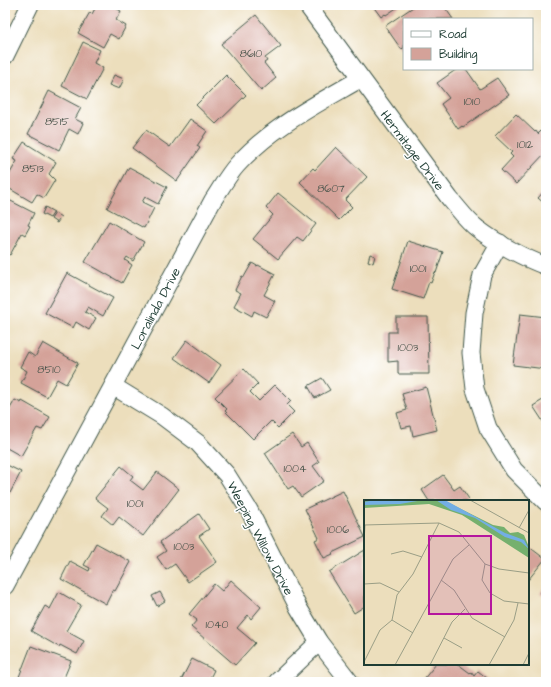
<svg xmlns="http://www.w3.org/2000/svg" width="551" height="687" font-family="'Architects Daughter',sans-serif">
<style>
.building{fill:#d4a299}
.lines{fill:none;stroke-linecap:round;stroke-linejoin:round}
.minor-casing{stroke:#3e5548;stroke-width:19}
.minor{stroke:#fff;stroke-width:17}
.labels{text-anchor:middle;stroke-width:3;stroke-linejoin:round;paint-order:stroke}
.number-label{font-size:11px;fill:#4c564d}
.street-label{font-size:13px;fill:#1f3d34;stroke:#fff}
.inset-road{fill:none;stroke:#9a9e86;stroke-width:1}
.view{fill:#b5179e;fill-opacity:0.15;stroke:#b5179e;stroke-width:2}
.inset-edge{fill:none;stroke:#1f3d34;stroke-width:2}
</style>
<rect width="100%" height="100%" fill="#fff"/>
<filter id="ink" filterUnits="userSpaceOnUse"><feTurbulence type="fractalNoise" baseFrequency=".025" numOctaves="2"/><feDisplacementMap in="SourceGraphic" scale="8" xChannelSelector="R" yChannelSelector="G"/><feConvolveMatrix kernelMatrix="1 2 1 2 8 2 1 2 1" color-interpolation-filters="sRGB"/></filter>
<filter id="wash" filterUnits="userSpaceOnUse"><feTurbulence type="fractalNoise" baseFrequency=".012" numOctaves="4" result="noise"/><feDisplacementMap in="SourceGraphic" scale="16" xChannelSelector="R" yChannelSelector="G"/><feGaussianBlur stdDeviation="0.9" result="paint"/><feColorMatrix in="noise" values="0 0 0 0 0 0 0 0 0 0 0 0 0 0 0 0 0 1.4 0 .05"/><feComposite in="paint" operator="in"/></filter>
<g filter="url(#wash)">
<rect width="100%" height="100%" fill="#ecdebc"/>
<g id="blocks">
<!-- building -->
<g class="building">
<polygon points="97,5 110,5 121,11 116,20 126,26 119,39 110,34 103,47 78,33 90,12 92,14"/>
<polygon points="372,5 401,5 386,15 385,14 381,17"/>
<polygon points="416,5 443,5 453,19 404,19 404,48 401,49 385,26"/>
<polygon points="256,15 281,46 265,58 267,61 264,63 276,78 261,91 221,44"/>
<polygon points="83,42 100,50 94,63 103,68 87,99 62,86"/>
<polygon points="457,69 466,69 480,89 497,78 509,95 463,127 462,126 458,129 441,104 449,98 437,83"/>
<polygon points="114,75 124,79 119,89 109,85"/>
<polygon points="226,75 246,95 216,124 196,105"/>
<polygon points="49,91 81,108 75,119 83,123 78,134 69,129 59,150 28,134"/>
<polygon points="516,114 535,132 536,131 538,134 545,127 546,128 546,152 516,184 501,170 513,157 510,154 512,152 495,136"/>
<polygon points="190,119 207,131 197,146 200,148 177,181 132,148 146,130 170,147"/>
<polygon points="24,142 56,162 49,174 55,180 44,198 37,194 32,202 5,186 5,182 17,161 13,159"/>
<polygon points="336,147 367,177 345,200 352,207 339,220 300,182 313,168 315,170"/>
<polygon points="129,167 167,187 158,204 145,197 142,202 154,208 144,228 107,208"/>
<polygon points="546,189 546,205 538,198"/>
<polygon points="278,193 316,224 303,241 297,237 278,259 253,239 273,215 266,208"/>
<polygon points="5,198 34,213 28,225 30,226 25,235 22,233 10,255 5,252"/>
<polygon points="45,207 54,212 50,218 42,214"/>
<polygon points="55,213 61,217 57,223 51,219"/>
<polygon points="109,221 144,242 133,261 127,257 125,260 132,265 122,283 85,262"/>
<polygon points="408,241 443,252 436,273 435,272 431,283 429,282 423,299 392,289"/>
<polygon points="370,254 375,256 373,263 368,261"/>
<polygon points="252,263 257,266 258,265 275,274 264,295 275,301 266,317 254,311 252,316 234,306 241,293 235,290 242,276 244,277"/>
<polygon points="67,273 113,298 103,316 88,307 85,312 96,318 89,330 76,322 73,328 45,313"/>
<polygon points="520,314 546,317 546,369 513,365"/>
<polygon points="396,317 428,317 429,374 398,374 398,361 388,362 388,332 396,332"/>
<polygon points="187,340 221,365 209,383 174,358"/>
<polygon points="43,343 78,363 66,384 57,379 47,397 21,383 27,371 20,367 28,352 35,357"/>
<polygon points="244,369 258,384 250,392 259,401 275,385 291,401 287,405 294,412 278,428 271,421 253,439 225,411 227,409 215,397"/>
<polygon points="322,378 330,390 315,398 308,386"/>
<polygon points="426,387 437,430 413,436 411,426 401,428 397,413 407,410 402,394"/>
<polygon points="546,398 546,426 533,406"/>
<polygon points="15,400 21,403 22,401 50,417 42,430 37,428 21,456 5,447 5,417"/>
<polygon points="292,434 301,447 307,443 319,462 313,466 324,481 301,497 293,486 288,489 265,453"/>
<polygon points="5,464 21,472 10,493 5,490"/>
<polygon points="121,466 133,476 130,480 143,490 157,472 179,489 143,536 119,517 113,525 102,516 108,508 95,498"/>
<polygon points="443,475 454,490 460,486 469,499 467,501 429,501 422,490"/>
<polygon points="343,491 365,537 332,553 333,554 324,558 315,540 319,538 305,509"/>
<polygon points="199,514 209,529 199,536 217,562 188,582 175,564 166,570 157,557 166,551 160,542"/>
<polygon points="96,543 131,562 115,591 113,590 106,604 61,579 70,561 89,571 90,568 84,565"/>
<polygon points="528,546 545,559 528,580"/>
<polygon points="365,550 365,606 354,613 329,572"/>
<polygon points="231,580 261,607 251,619 248,615 237,628 255,643 235,665 191,627 197,620 189,614 214,584 222,591"/>
<polygon points="546,583 546,597 540,594"/>
<polygon points="59,592 81,605 66,631 84,641 77,654 60,645 59,647 31,631 45,606 50,609"/>
<polygon points="160,592 165,601 157,606 152,596"/>
<polygon points="31,646 71,661 63,680 67,682 17,682"/>
<polygon points="192,659 214,670 208,682 180,682"/>
<polygon points="436,664 458,664 470,673 471,672 474,676 478,671 492,682 425,682 423,680"/>
</g>
</g>
</g>
<g filter="url(#ink)">
<use href="#blocks" fill-opacity="0" stroke="#3e5548" stroke-width="1"/>
<g class="lines">
<defs>
<g id="minor">
<path d="M 307,5 L 450,199 C 459,209 467,221 478,229 C 496,243 524,258 546,266"/>
<polyline points="5,56 30,5"/>
<polyline points="500,243 482,275 474,313 471,353 475,389 488,428 514,470 546,502"/>
<polyline points="113,386 162,416 198,443 227,475 249,510 298,607 319,642 350,682"/>
<path d="M 5,586 L 213,200 C 221,188 228,175 237,165 C 271,127 317,104 360,79"/>
<polyline points="277,682 319,642"/>
</g>
</defs>
<!-- minor casing -->
<use href="#minor" class="minor-casing"/>
<!-- minor -->
<use href="#minor" class="minor"/>
</g>
</g>
<g class="labels">
<!-- number labels -->
<g class="number-label">
<text x="251" y="57">8610</text>
<text x="472" y="105">1010</text>
<text x="57" y="125">8515</text>
<text x="525" y="148">1012</text>
<text x="33" y="172">8513</text>
<text x="331" y="192">8607</text>
<text x="418" y="272">1001</text>
<text x="408" y="351">1003</text>
<text x="49" y="373">8510</text>
<text x="295" y="472">1004</text>
<text x="135" y="507">1001</text>
<text x="338" y="533">1006</text>
<text x="184" y="550">1003</text>
<text x="217" y="628">1040</text>
</g>
<!-- street labels -->
<g class="street-label">
<text transform="translate(413 150) rotate(53)" y="5">Hermitage Drive</text>
<text transform="translate(155 308) rotate(-62)" y="5">Loralinda Drive</text>
<text transform="translate(261 538) rotate(62)" y="5">Weeping Willow Drive</text>
</g>
</g>
<!-- overview -->
<g transform="translate(364 500)">
<rect width="165" height="165" fill="#ecdebc"/>
<path d="M 0,0 L 79,0 L 129,25 L 140,27 L 146,33 L 154,32 L 160,35 L 165,47 L 165,58 L 98,15 L 65,4 L 0,8 Z" fill="#75b06e"/>
<path d="M 59,0 L 36,4 L 0,5 L 0,2 L 6,1 ZM 72,0 L 81,0 L 141,33 L 160,40 L 165,49 L 157,42 L 141,37 L 111,18 L 87,10 Z" fill="#73aee4"/>
<path class="inset-road" d="M 106,0 L 165,33M 0,25 L 75,23 L 95,32 L 121,64 L 135,69 L 165,73M 155,28 L 165,10M 0,42 L 1,25M 27,54 L 39,51 L 58,57M 121,64 L 118,80 L 126,93 L 140,101 L 165,104M 77,80 L 90,90 L 108,118 L 141,137M 0,84 L 16,83 L 35,92M 28,120 L 49,133M 80,138 L 98,148M 0,162 L 16,130 L 28,120 L 33,95 L 49,74 L 75,23M 31,165 L 89,59 L 105,45M 66,165 L 88,122 L 101,109M 125,165 L 150,120 L 154,103M 159,165 L 165,153"/>
<path class="view" d="M 65,36 L 127,36 L 127,114 L 65,114 Z"/>
<rect width="165" height="165" class="inset-edge"/>
</g>
<!-- margin -->
<rect width="551" height="687" fill="none" stroke="#fff" stroke-width="20"/>
<!-- legend -->
<rect x="403" y="18" width="130" height="52" fill="#ffffff" stroke="#a5b1ae"/>
<rect x="411" y="31" width="20" height="6" fill="#ffffff" stroke="#a5b1ae"/>
<text x="439" y="38" font-size="12" fill="#1f3d34">Road</text>
<rect x="411" y="48" width="20" height="12" fill="#d4a299" stroke="#a5b1ae"/>
<text x="439" y="58" font-size="12" fill="#1f3d34">Building</text>
</svg>
